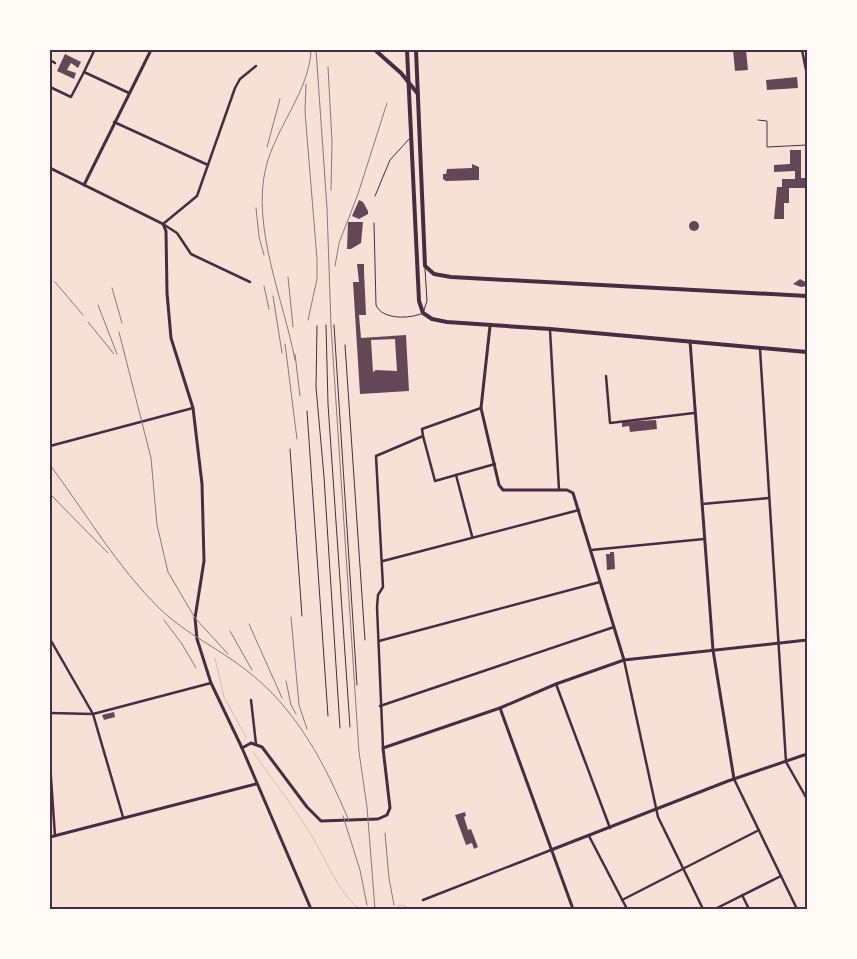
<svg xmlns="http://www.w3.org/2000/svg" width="857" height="959" font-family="Barlow,sans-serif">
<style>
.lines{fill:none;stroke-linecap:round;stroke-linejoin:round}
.stream{stroke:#dcb8b0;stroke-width:1}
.building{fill:#644757;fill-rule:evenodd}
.path{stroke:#4a2c40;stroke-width:1}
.service{stroke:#4a2c40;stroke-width:1}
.minor{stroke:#4a2c40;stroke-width:2.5}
.tertiary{stroke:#4a2c40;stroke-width:3}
.secondary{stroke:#4a2c40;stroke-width:3}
.primary{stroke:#4a2c40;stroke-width:4}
.rail{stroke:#8f747c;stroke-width:1}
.neatline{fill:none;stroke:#4a2c40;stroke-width:2}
</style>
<rect width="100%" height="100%" fill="#f7e1d7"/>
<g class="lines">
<!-- stream -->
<g class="stream">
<polyline points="215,658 224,697 246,737"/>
<path d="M 253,752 C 273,780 295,808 313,838 C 328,863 336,889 359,909"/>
<polyline points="398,906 403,905 410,909"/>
<polyline points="391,909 392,909"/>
</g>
</g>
<!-- building -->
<g class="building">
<polygon points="733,50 746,50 748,70 735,71"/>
<polygon points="65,54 81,62 78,68 71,63 67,70 76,73 74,79 57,71"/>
<polygon points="797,77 798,88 767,90 766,80"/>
<polygon points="790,150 801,150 801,178 807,178 807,188 789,188 789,203 784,203 784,219 774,219 777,187 782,187 782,179 795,179 795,171 774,172 774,165 790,164"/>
<polygon points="472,164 479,167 479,180 446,181 443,179 443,174 446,174 447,169 472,168"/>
<polygon points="359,200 363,202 368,211 368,214 359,219 352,216"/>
<circle cx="694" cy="226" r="5"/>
<polygon points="348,222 363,222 361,243 351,249 347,249"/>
<path d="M 357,264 L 364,264 L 364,271 L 366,315 L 359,315 L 361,338 L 406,335 L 409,391 L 360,394 L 353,282 L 359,282 ZM 395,339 L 397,371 L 376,370 L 373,372 L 371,340 Z"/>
<polygon points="800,279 807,283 807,286 801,287 793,284"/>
<polygon points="656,420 657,429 630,432 629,426 622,427 622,422"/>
<polygon points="610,552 614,552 615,569 607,570 606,554 610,554"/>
<polygon points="114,712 115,717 104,720 102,715"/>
<polygon points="465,812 466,816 464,817 468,830 471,829 478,847 474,849 472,843 466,845 455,815"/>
</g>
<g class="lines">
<!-- path -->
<g class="path">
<polyline points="326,325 328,404 350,727"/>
<polyline points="334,325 357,685"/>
<polyline points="317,326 316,387 324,477 340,728"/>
<polyline points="345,345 365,640"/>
<polyline points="307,411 328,716"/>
<polyline points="290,449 302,616"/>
</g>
<!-- service -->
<g class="service">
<polyline points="758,120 767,121 767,147 807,145"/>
<polyline points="375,196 390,160 410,138"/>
<path d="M 374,223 L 376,305 C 382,320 410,319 423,313 L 427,301 L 425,269"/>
</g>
<!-- minor -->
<g class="minor">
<polyline points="91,50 94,51 84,72 129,93"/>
<polyline points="802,50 807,75"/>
<polyline points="50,60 55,63"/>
<polyline points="50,87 71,97 84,72"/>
<polyline points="114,122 208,165"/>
<polyline points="250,282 191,254 177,233 163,224 197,196 235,88 240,79 256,66"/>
<polyline points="550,330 559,490"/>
<polyline points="760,349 786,762 807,799"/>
<polyline points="606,376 610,423 694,413"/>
<polyline points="423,436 435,481 456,475"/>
<polyline points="50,446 193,408"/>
<polyline points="702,504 769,498"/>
<polyline points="472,536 456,475 495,464"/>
<polyline points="591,550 704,539"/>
<polyline points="383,561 579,510"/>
<polyline points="50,639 93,714 123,817"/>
<polyline points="379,641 600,582"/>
<polyline points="624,660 658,817 703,909"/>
<polyline points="556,684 610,828"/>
<polyline points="251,700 256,744"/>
<polyline points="380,706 614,627"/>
<polyline points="50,713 93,714 211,683"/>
<polyline points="383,748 377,607 378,595 383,587 376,456 423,436 422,429 481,408"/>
<polyline points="50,763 55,836"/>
<polyline points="734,779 797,909"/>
<polyline points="589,836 627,909"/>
<polyline points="742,895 749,909"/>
<polyline points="423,900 551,850"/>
<polyline points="622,900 759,830"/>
<polyline points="715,909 781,876"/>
</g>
<!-- tertiary -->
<g class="tertiary">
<polyline points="84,185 151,50"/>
<polyline points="490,326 481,408 499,485 503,490 567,490 573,493 624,660"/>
<polyline points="690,341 713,650 734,779"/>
<polyline points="242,748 311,909"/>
<polyline points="50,837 256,784"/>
</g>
<!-- secondary -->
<g class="secondary">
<polyline points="50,168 163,224 166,231 167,293 171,338 193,408 202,484 204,561 195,618 197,639 211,683 242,748 251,743 262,747 307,807 321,821 378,819 387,815 390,808 383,748 500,708 556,684 624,660 807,640"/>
<polyline points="500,708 573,909"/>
<polyline points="551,850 728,781 807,754"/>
</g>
<!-- primary -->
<g class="primary">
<polyline points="235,50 257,50"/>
<polyline points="375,50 401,73 418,94"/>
<polyline points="407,50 419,301 423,313 432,319 447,322 550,329 807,352"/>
<polyline points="416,50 425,266 434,274 451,277 807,296"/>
</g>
<!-- rail -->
<g class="rail">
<polyline points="316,50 327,208 331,326 359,752 367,807 375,909"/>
<polyline points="328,67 332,142 331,190"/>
<polyline points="306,84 305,112 317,259 317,279 308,320"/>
<polyline points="267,147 280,99"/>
<polyline points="256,208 259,237 264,255"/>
<polyline points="335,266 339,243 358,194 387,103"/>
<polyline points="288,277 293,327"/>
<polyline points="55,282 83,315"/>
<polyline points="264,286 269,309"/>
<polyline points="112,288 122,323"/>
<polyline points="273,296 282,353"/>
<polyline points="98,305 117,354"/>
<polyline points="88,322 114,354"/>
<polyline points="119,332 151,458 157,525 168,572 195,618 228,654"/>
<polyline points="285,344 297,439"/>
<polyline points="295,354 300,396"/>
<path d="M 295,360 C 284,301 251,227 266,167 C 276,127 309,91 311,51"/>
<path d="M 50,465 C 86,513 117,567 160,609 C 186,634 218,648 246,670 C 297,709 325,764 349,821"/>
<polyline points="50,494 108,553"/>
<polyline points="291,617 299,705 307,729"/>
<polyline points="164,620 182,644 196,668"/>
<polyline points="249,624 282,698"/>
<polyline points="230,631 252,670"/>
<polyline points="286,681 291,705 296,714"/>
<polyline points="343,816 360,870 367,905"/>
<polyline points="385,833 389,878 394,905"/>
</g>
</g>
<!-- border -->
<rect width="857" height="959" fill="none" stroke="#fffaf5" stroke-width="102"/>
<rect x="51" y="51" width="755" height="857" class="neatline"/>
</svg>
